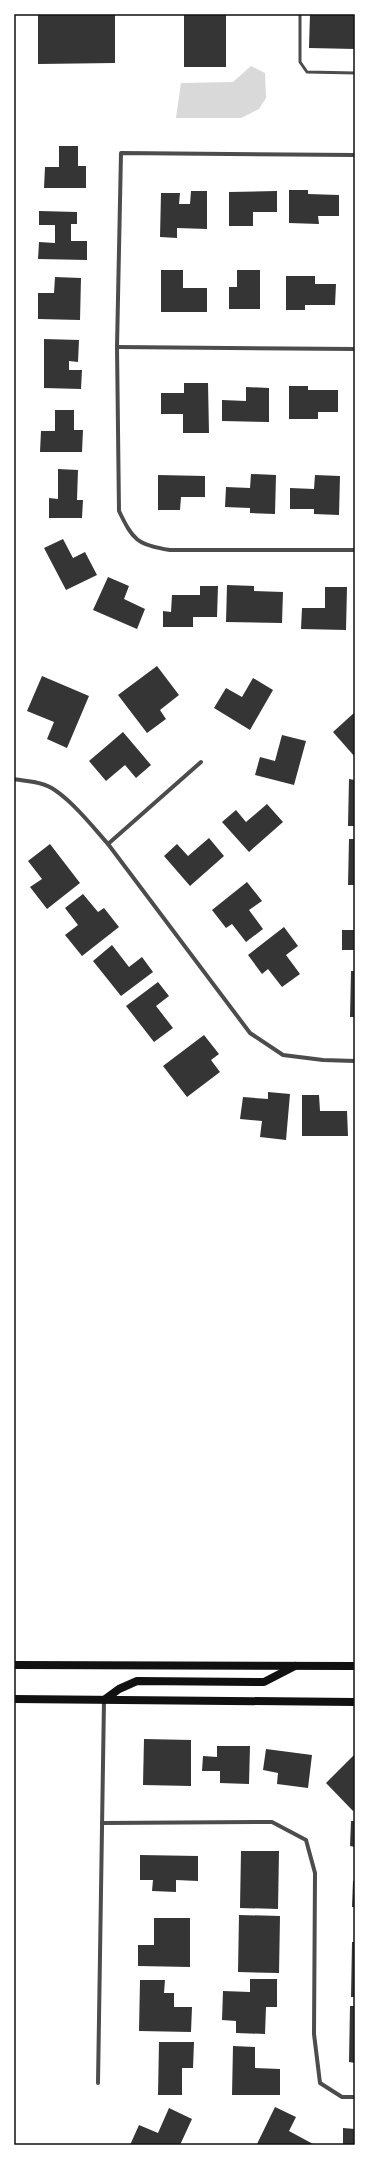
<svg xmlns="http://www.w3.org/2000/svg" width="369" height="2159" font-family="'Alegreya Sans',sans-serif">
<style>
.water{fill:#d9d9d9}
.building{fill:#353535}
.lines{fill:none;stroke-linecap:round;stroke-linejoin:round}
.service{stroke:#4c4c4c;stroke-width:3}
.minor{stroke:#4c4c4c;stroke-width:4}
.secondary{stroke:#111;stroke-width:8}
.neatline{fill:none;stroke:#111;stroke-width:1.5}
</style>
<rect width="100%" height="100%" fill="#fff"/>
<!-- water -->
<polygon class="water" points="251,66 265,73 266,98 259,109 241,118 176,118 181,83 233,82"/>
<!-- building -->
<g class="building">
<polygon points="38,14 115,14 115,63 38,64"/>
<rect x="184" y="14" width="42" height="53"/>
<polygon points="310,14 355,14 355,49 309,48"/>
<polygon points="59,146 78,146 78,166 86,166 86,188 44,188 45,167 59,167"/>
<polygon points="289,190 308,190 308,194 339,195 339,216 318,216 319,224 289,223"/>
<polygon points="191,191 207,191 207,229 177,228 177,238 160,237 161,193 180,193 179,204 190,204"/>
<polygon points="277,191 277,212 253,212 253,226 229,226 229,192"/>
<polygon points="39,211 77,212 77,224 71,224 71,241 87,241 87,260 38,259 39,242 55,243 55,225 39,225"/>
<polygon points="161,270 183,270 183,288 207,288 207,312 161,312"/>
<polygon points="237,270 260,270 260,309 229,309 229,287 237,287"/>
<polygon points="286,276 315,276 315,284 336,284 335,305 305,305 305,310 286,310"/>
<polygon points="55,277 81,278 80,320 38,319 38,293 54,293"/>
<polygon points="44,339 79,340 78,362 69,361 69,370 82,370 81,389 44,388"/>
<polygon points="184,383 208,383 209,433 183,433 183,414 161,414 161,393 184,393"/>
<polygon points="289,386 308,386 308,390 338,390 338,412 318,412 318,419 289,419"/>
<polygon points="246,387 269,388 269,422 222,421 222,400 246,401"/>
<polygon points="55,410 74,410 74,430 83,430 82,452 40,452 41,431 55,431"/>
<polygon points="58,469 78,470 77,500 83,500 82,518 49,518 49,498 58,499"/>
<polygon points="251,474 276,475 275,514 250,513 250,508 225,507 226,487 250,488"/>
<polygon points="158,475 205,476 205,497 181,497 180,510 158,510"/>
<polygon points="315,475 340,476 339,515 314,514 314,509 290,509 290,488 314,489"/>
<polygon points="63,539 73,558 85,552 97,575 66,590 44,548"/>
<polygon points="108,577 129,586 124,599 145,609 137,629 93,610"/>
<polygon points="227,585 254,586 254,591 283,592 282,623 226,622"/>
<polygon points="200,586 218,586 217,617 193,617 193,627 163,627 163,611 171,612 172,595 200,595"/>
<polygon points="325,587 347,587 346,630 301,629 302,608 325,608"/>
<polygon points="157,666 179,695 160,710 166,719 147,733 118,695"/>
<polygon points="42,676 89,696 67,748 47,739 54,722 27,711"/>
<polygon points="253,678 273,690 250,730 214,708 226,688 242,697"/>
<polygon points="355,712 355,757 333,732"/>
<polygon points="123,732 151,765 136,778 125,765 106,781 89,761"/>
<polygon points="282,735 306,741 294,785 255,775 260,757 275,761"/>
<polygon points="349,779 355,780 355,826 348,826"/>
<polygon points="267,804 283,822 249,852 222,822 236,810 246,822"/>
<polygon points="209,838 224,856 190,886 164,856 177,844 188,856"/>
<polygon points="349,839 355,839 355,885 348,885"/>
<polygon points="50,844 80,883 47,909 30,887 42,879 28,861"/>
<polygon points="247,882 262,901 249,910 263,929 246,942 232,924 226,928 212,910"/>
<polygon points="83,894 98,912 104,908 119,927 82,956 65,935 78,925 65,908"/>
<polygon points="284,927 298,946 286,955 300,974 282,987 268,969 262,974 248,955"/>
<rect x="342" y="930" width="13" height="20"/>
<polygon points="112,945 129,967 142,957 153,972 121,996 93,961"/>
<polygon points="351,971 355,971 355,1017 350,1017"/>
<polygon points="158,982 169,996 156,1006 173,1028 154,1042 126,1006"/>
<polygon points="204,1035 219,1054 211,1060 220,1072 187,1097 163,1066"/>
<polygon points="268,1092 290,1094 286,1140 260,1137 262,1121 240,1119 243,1097 268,1099"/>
<polygon points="302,1095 319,1095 320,1111 347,1111 348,1136 302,1136"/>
<polygon points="144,1739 191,1740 191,1786 143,1785"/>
<polygon points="217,1746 250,1746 249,1784 220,1783 220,1771 202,1771 203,1756 217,1757"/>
<polygon points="266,1749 312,1755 308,1788 277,1784 278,1773 263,1770"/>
<polygon points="354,1755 355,1809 353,1811 326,1783"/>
<polygon points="351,1821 355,1821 355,1847 350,1846"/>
<polygon points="241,1851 279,1851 278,1909 240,1908"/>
<polygon points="140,1855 198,1856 198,1881 176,1880 176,1892 152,1891 153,1880 140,1880"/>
<polygon points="353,1881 355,1881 355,1907 352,1907"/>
<polygon points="239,1915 280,1916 279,1973 238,1972"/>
<polygon points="154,1918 190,1918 190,1967 138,1966 138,1945 154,1945"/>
<polygon points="352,1942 355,1942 355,1997 351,1997"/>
<polygon points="250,1979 277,1979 277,2007 266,2007 265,2034 236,2033 236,2021 222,2020 223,1991 250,1992"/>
<polygon points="140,1980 165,1980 164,1993 174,1993 174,2007 192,2007 191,2032 139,2031"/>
<polygon points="350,2006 355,2006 355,2063 349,2062"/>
<polygon points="159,2042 194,2042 193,2068 182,2068 182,2095 158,2095"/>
<polygon points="233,2046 255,2047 255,2068 280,2069 280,2095 232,2095"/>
<polygon points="275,2107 296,2117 289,2131 313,2144 312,2145 257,2144"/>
<polygon points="169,2108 192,2119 180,2145 130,2145 139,2125 158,2133"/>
<polygon points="343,2128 355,2129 355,2145 343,2145"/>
</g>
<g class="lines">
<!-- service -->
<polyline class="service" points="300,14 300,62 307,72 355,73"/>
<!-- minor -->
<g class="minor">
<path d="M 355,155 L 121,153 L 117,347 L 119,511 C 133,540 137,545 170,550 L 355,550"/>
<polyline points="117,347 355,349"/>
<path d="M 14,779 C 23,781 33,781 42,784 C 63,789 93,827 108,844 L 250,1033 L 283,1055 L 323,1060 L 355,1061"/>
<polyline points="108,844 201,762"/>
<polyline points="102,1823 272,1822 306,1840 315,1873 314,2034 320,2083 342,2097 355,2097"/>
<polyline points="98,2083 104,1700"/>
</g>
<!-- secondary -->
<g class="secondary">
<polyline points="14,1665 355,1666"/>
<polyline points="14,1699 355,1702"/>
<polyline points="104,1700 119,1689 137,1681 264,1682 295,1666"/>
</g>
</g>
<!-- border -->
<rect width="369" height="2159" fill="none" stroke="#ffffff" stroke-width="30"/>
<rect x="15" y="15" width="339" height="2129" class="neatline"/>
</svg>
